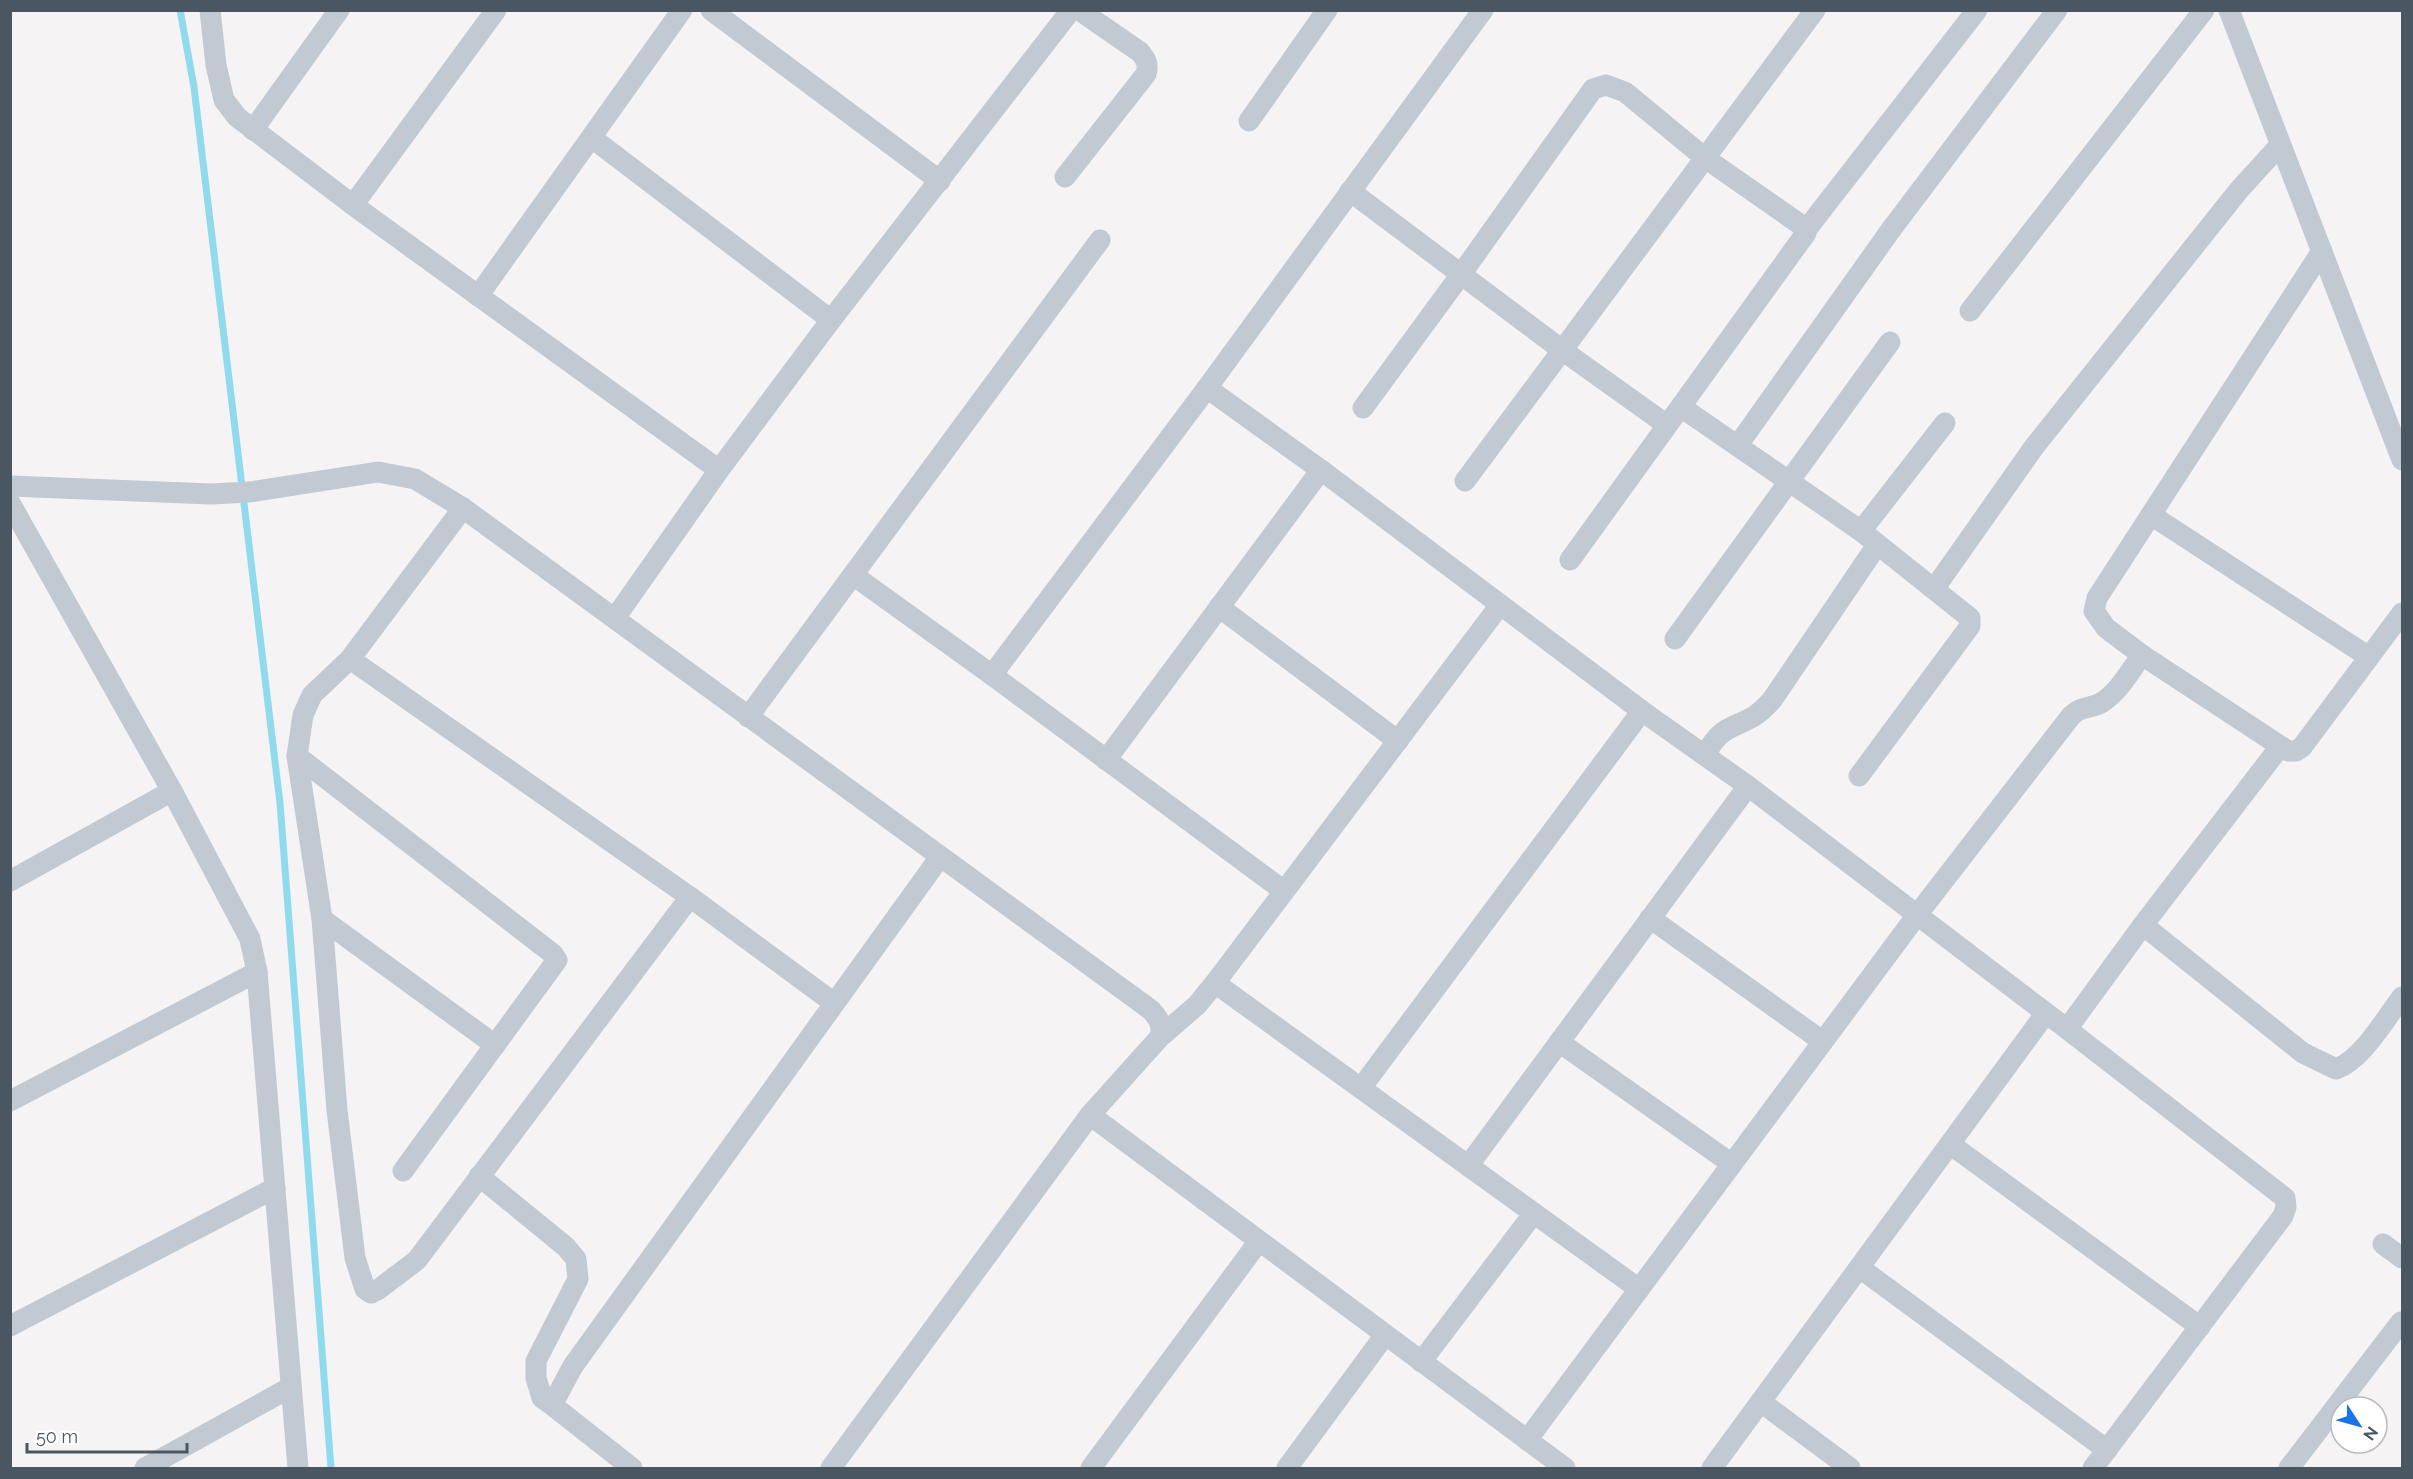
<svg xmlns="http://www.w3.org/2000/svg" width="2413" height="1479" font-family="Raleway,sans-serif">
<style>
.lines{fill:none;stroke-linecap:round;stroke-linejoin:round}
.stream{stroke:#90daee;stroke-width:7}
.minor{stroke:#c1cad2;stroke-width:21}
</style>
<rect width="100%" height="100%" fill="#f5f3f3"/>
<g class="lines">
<!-- stream -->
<polyline class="stream" points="180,10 194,87 280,803 331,1468"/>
<!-- minor -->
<g class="minor">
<polyline points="210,10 216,65 224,100 237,117 353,205 719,470"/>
<polyline points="711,10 940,181"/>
<polyline points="2229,10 2402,460"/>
<polyline points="1249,121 1327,10"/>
<polyline points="253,130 339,10"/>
<polyline points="592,138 831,320"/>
<path d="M 1065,177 L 1146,74 C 1149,65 1146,59 1140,52 L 1079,10"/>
<polyline points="1350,191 1562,350 1667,425"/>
<polyline points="353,205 496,10"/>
<polyline points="1806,230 1977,10"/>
<polyline points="2322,251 2097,598 2094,611 2106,628 2142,655 2288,751 2296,751 2302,747 2402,613"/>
<polyline points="478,296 682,10"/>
<polyline points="1970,311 2204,10"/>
<polyline points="1207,388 1321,470 1642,711 1748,786 2067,1029 2285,1198 2286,1207 2283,1216 2093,1468"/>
<polyline points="1681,407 1861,531 1970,618 1970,626 1859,776"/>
<polyline points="1363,408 1462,273 1593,89 1606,85 1625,92 1705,158 1804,227 1806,233 1570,560"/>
<polyline points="1738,445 1890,231 2057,10"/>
<polyline points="1465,481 1815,10"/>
<path d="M 10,486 L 211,494 L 250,492 L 378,472 L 415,479 L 463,508 L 1151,1010 C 1159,1019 1163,1025 1160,1037 L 1090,1115 L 831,1468"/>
<polyline points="10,503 172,791 250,939 257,972 298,1468"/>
<polyline points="463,508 350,659 690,897 834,1003"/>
<polyline points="2151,515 2369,657"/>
<polyline points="1861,531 1945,423"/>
<polyline points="853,575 992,675 1284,891"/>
<polyline points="1934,589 2034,447 2239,190 2280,145"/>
<polyline points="1219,607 1398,741"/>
<polyline points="615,618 719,470 831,320 1071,10"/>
<polyline points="1675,639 1890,342"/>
<polyline points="350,659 312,695 303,715 297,756 322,919 337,1110 355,1258 365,1289 371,1293 379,1289 417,1260 690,897"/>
<polyline points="992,675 1207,388 1483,10"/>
<polyline points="748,717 1100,240"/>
<path d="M 1705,755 C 1711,745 1717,735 1728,729 C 1749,718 1754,720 1772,700 L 1877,545"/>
<polyline points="297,756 553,954 557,960 403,1171"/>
<polyline points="1106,760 1321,470"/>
<polyline points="10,881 172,791"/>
<polyline points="1650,918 1822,1041"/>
<polyline points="322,919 495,1045"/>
<path d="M 2143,925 L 2303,1053 L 2336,1069 C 2362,1060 2385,1019 2402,997"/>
<polyline points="1215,983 1639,1289"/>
<polyline points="2067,1029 2143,925 2279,748"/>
<polyline points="1160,1037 1197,1005 1215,983 1500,605"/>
<polyline points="1559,1042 1732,1164"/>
<polyline points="1361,1088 1642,711"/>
<polyline points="10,1101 257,972"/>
<polyline points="1090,1115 1565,1468"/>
<polyline points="1950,1144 2200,1327"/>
<polyline points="1468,1166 1748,786"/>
<polyline points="479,1176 566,1247 576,1259 578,1279 536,1361 536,1378 542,1398 552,1405 573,1366 940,857"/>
<polyline points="2383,1244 2402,1258"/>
<polyline points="1860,1268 2107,1450"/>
<polyline points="10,1326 275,1188"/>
<polyline points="1421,1362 1534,1213"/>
<polyline points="1761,1402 1850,1468"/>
<polyline points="552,1405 632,1468"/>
<path d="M 1527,1440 L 1917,915 L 2071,716 C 2083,705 2090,709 2101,703 C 2119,692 2130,671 2142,655"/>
<polyline points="145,1468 291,1387"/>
<polyline points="1091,1468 1259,1241"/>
<polyline points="1287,1468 1385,1335"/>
<polyline points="1712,1468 2046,1013"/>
<polyline points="2289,1468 2401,1322"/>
</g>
</g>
<!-- border -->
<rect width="2413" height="1479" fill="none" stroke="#4a5661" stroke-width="24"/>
<!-- north arrow -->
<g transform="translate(2359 1425) rotate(126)"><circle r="28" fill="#ffffff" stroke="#b7bbc0" stroke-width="1.5"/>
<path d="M0-4.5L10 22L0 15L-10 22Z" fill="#1a73e8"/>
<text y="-9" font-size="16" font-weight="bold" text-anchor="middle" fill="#4a5661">N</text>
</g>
<!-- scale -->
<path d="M27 1443v9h160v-9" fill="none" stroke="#4a5661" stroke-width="3"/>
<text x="36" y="1443" font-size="18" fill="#4a5661" stroke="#ffffff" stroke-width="4.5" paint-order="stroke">50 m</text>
</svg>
